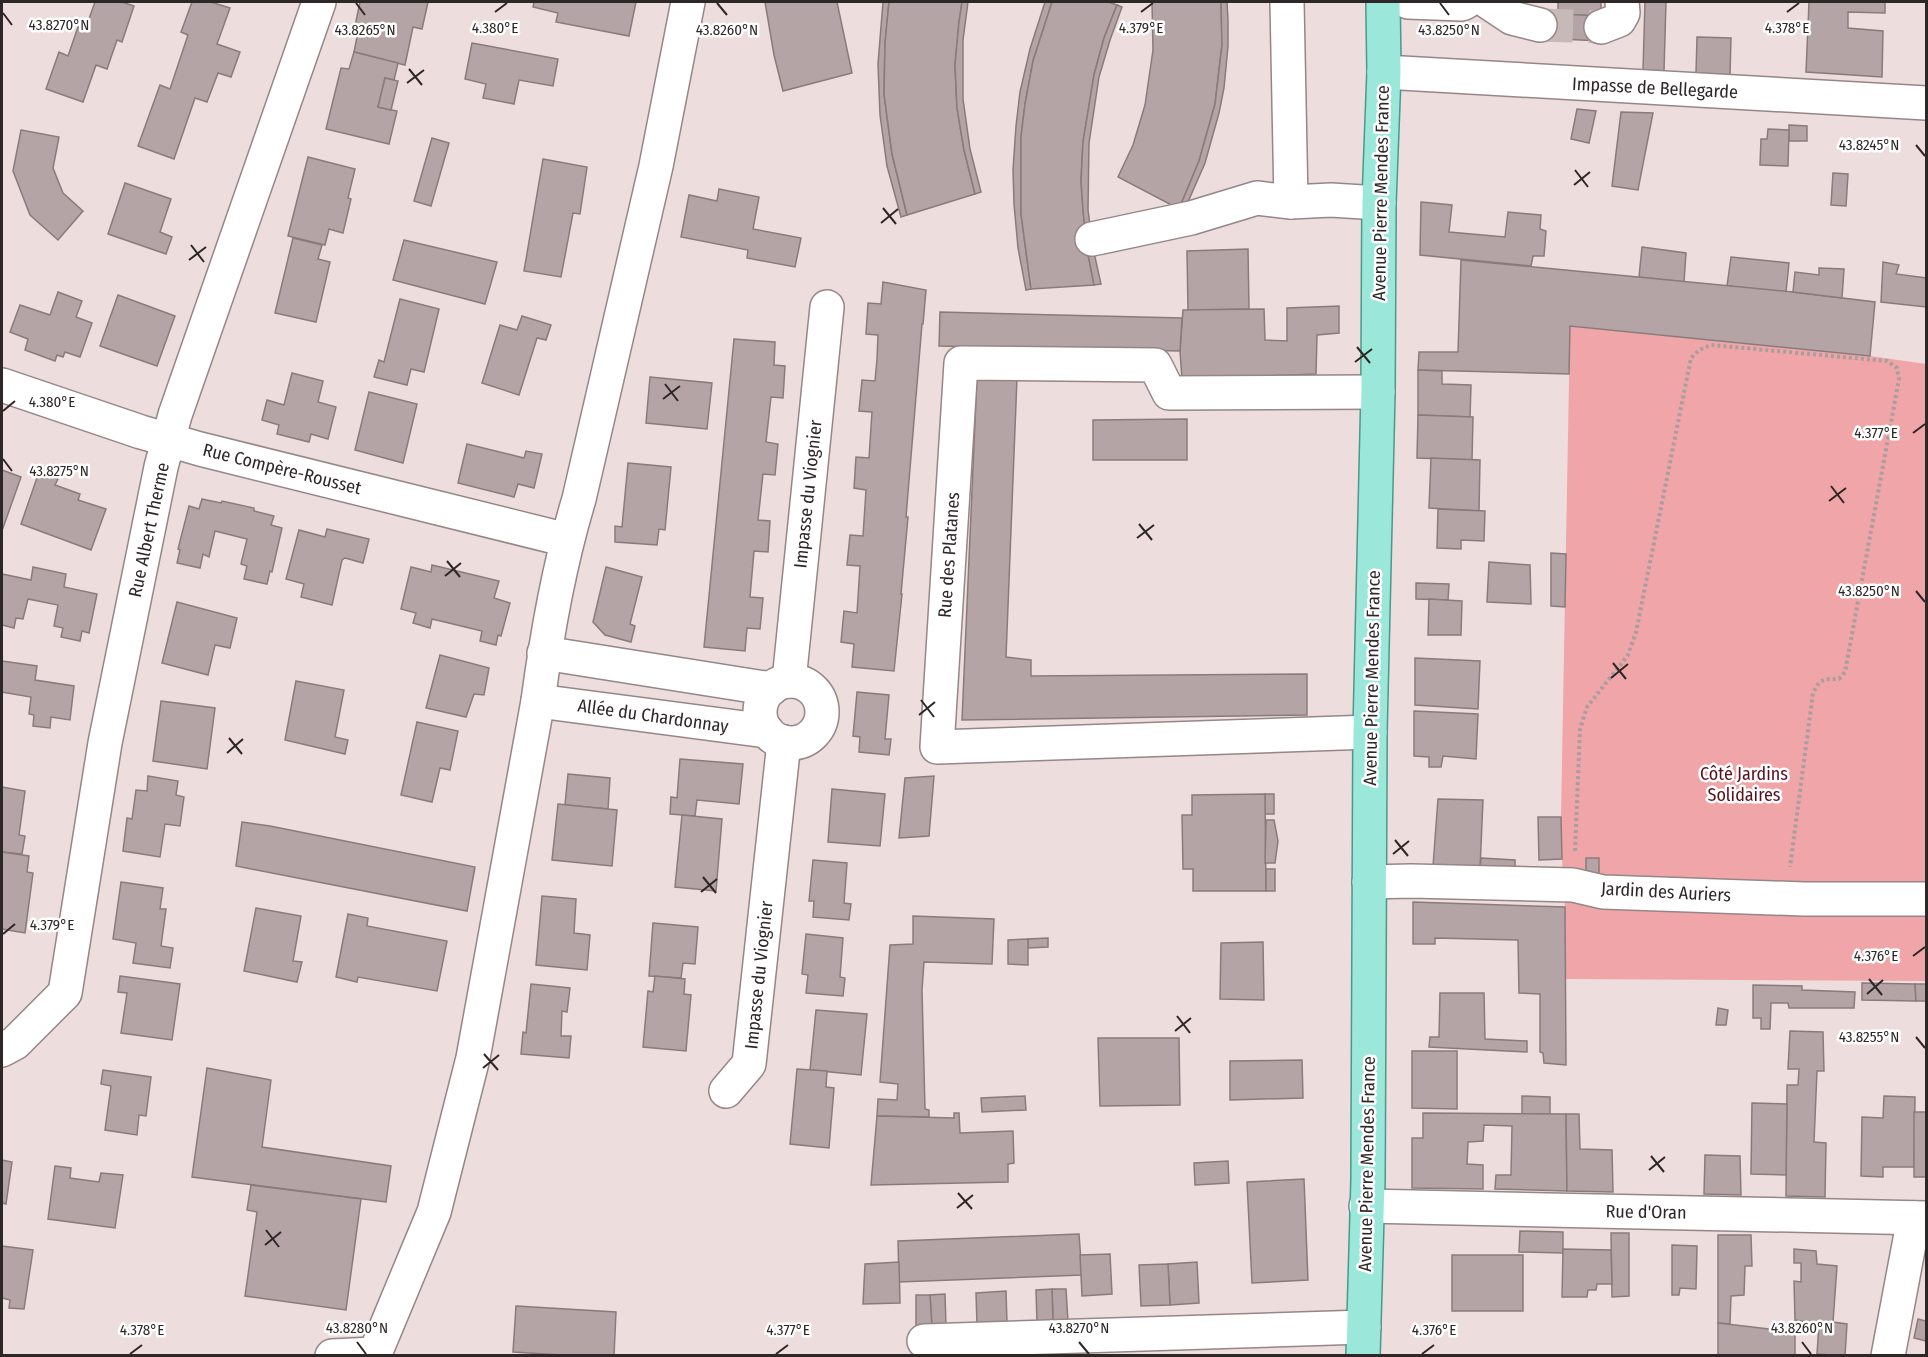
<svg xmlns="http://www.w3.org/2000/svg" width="1928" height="1357" font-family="'Fira Sans Condensed',sans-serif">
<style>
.green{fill:#f0a5a8}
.building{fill:#b5a4a5;stroke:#8a7b7b;stroke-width:1.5}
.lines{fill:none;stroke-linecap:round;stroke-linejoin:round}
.minor-tunnel{stroke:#c8b9b9;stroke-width:33;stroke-dasharray:33 16;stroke-linecap:butt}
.minor-casing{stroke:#968687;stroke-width:36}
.major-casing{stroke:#4a998b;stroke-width:36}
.path{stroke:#aa9d9d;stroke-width:4;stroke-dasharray:3 3;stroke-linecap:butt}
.minor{stroke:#fff;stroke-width:33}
.major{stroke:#9be7da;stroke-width:33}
.ticks{fill:none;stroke:#2e2728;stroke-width:2}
.labels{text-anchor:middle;stroke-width:5;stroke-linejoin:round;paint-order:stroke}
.street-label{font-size:18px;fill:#2e2728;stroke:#fff}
.park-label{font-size:18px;fill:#58101d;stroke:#fff}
.ticks-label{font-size:15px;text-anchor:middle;fill:#2e2728;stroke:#fff;stroke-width:5;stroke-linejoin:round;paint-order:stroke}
</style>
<rect width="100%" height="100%" fill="#edd"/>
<!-- green -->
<polygon class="green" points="1570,326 1870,356 1926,364 1926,981 1566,979 1565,907 1562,859 1561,817"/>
<!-- building -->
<g class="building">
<polygon points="95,2 122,2 134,6 122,42 117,40 107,69 96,65 83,102 46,89 59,52 68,56 78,27 85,30"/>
<polygon points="192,2 211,2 230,8 217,44 240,52 231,77 218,73 207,102 195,98 174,159 138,146 160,85 170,89 188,35 181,32"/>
<polygon points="360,2 428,2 422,29 413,27 405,65 354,52 359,27 355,26"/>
<polygon points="534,2 636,2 629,36 556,22 558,13 533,7"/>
<polygon points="765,2 837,2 852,73 783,91 774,55"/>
<polygon points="883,2 889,2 885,43 884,94 892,154 907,215 901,217 887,166 880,115 878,64"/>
<polygon points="889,2 962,2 959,22 955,65 957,108 964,150 975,194 907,215 892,154 884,94 885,43"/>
<polygon points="962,2 968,2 963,40 963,99 970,149 981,192 975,194 964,150 957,108 955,65 959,22"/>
<polygon points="1045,2 1052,2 1033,61 1025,104 1021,137 1021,214 1031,289 1026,290 1018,248 1014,204 1013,170 1016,126 1020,92 1030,49"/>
<polygon points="1052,2 1108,2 1117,5 1104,38 1094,75 1083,142 1081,181 1083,210 1087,249 1094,285 1031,289 1021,214 1021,137 1025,104 1033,61"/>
<polygon points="1152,2 1221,2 1222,45 1215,104 1199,161 1179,209 1118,177 1133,145 1145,105 1153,50"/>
<polygon points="1221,2 1227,2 1228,20 1228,46 1224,88 1219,113 1205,163 1184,211 1179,209 1199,161 1215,104 1222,45"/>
<polygon points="1558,2 1601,2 1601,16 1558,15"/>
<polygon points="1645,2 1666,2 1664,71 1643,70"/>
<polygon points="1809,2 1885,2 1885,13 1848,12 1848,28 1883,31 1882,77 1806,72"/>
<polygon points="1117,5 1122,7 1110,40 1099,77 1089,143 1088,210 1093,248 1101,284 1094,285 1087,249 1083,210 1081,181 1083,142 1094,75 1104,38"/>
<polygon points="1540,13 1601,16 1601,41 1539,38"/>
<polygon points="1697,37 1731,38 1730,75 1696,73"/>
<polygon points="472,43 558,59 553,86 519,80 514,104 483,98 486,84 465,79"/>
<polygon points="354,52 398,63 394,80 385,78 378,107 397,111 389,144 326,129 341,68 349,69"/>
<polygon points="385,78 398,81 391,110 378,107"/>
<polygon points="1577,109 1596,111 1589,143 1571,139"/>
<polygon points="1621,112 1653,113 1638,190 1612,186"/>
<polygon points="1789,125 1807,126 1807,141 1789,141"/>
<polygon points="1768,129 1789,130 1788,166 1760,165 1761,139 1767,139"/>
<polygon points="21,130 59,137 53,168 63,193 83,211 58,240 30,215 13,171"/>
<polygon points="432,138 449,143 431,206 414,201"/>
<polygon points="308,157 355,169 348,198 351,199 343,233 329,229 325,245 288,236"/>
<polygon points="543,159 587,167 580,214 573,213 561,277 524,271"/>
<polygon points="1833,173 1848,174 1846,206 1831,205"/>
<polygon points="125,183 171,199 160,232 172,237 166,254 108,234"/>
<polygon points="719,189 759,197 753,229 801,238 795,267 747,258 748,250 681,237 689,195 717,201"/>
<polygon points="1421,202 1452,205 1449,232 1505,237 1508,212 1541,215 1540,229 1546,231 1544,256 1533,256 1531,266 1420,255"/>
<polygon points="293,238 322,245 318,259 330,262 316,322 275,313"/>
<polygon points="404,240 497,262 485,304 393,280"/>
<polygon points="1642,247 1686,253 1684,282 1639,277"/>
<polygon points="1248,249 1249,309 1188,310 1187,251"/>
<polygon points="1731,257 1789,263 1786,292 1727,286"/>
<polygon points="1461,260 1793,292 1875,302 1870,356 1570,326 1569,374 1418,370 1419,352 1458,352"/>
<polygon points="1883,262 1899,265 1896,274 1926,278 1926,307 1881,302"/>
<polygon points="1819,268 1844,269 1842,298 1793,292 1795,272 1819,275"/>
<polygon points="883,282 926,290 923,324 922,324 906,517 908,517 901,594 902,594 894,671 852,667 854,644 841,642 844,611 857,613 860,566 847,565 850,535 863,536 866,490 854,488 856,457 869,458 872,412 859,411 862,380 875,381 877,359 878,335 866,334 868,303 881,304"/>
<polygon points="58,292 82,301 76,317 92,323 80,357 65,352 63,357 57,355 55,361 25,350 28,339 10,332 20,305 50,315"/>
<polygon points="118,295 175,316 157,366 100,346"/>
<polygon points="400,299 439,309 424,372 411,369 407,385 374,377 379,360 384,362"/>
<polygon points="1339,306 1339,333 1317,335 1316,374 1182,379 1180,351 1183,310 1264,309 1265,340 1287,341 1287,308"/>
<polygon points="940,312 1182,318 1180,351 939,346"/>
<polygon points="522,316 551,325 546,340 537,338 519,395 482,383 500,325 517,330"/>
<polygon points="734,339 775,342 774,365 785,366 783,398 771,397 766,442 778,444 775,475 763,474 758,520 770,521 768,552 754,551 750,597 763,598 760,629 747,628 745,651 704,647"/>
<polygon points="1418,370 1442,371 1442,384 1471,385 1470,417 1418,415"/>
<polygon points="292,373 323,381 318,402 336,407 328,439 311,434 309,442 277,434 279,425 262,420 267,400 284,405"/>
<polygon points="977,376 1017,378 1006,657 1031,660 1031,676 1307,674 1307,715 962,720"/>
<polygon points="650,377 712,383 707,429 646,423"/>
<polygon points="369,392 417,404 403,463 355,450"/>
<polygon points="1418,415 1473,417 1472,460 1417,458"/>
<polygon points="1187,419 1187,460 1093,460 1093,420"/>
<polygon points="467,444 524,458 526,451 542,454 534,488 518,484 514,497 458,483"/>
<polygon points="1431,458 1480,460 1479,511 1429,508"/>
<polygon points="628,463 671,467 665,530 659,529 657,545 615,542 615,526 622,527"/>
<polygon points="2,470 21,477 3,528 2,527"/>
<polygon points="39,472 58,479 55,485 80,494 78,500 106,509 91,550 21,524"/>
<polygon points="202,499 221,503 222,501 254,508 254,511 274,516 271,525 282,528 272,572 270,571 267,584 244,579 247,566 241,564 247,539 215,531 209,557 203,554 200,568 177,563 180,550 178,549 189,506 199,509"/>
<polygon points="1438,509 1485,511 1484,541 1461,540 1461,549 1437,548"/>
<polygon points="327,529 369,539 363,563 345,558 342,560 332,605 301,597 304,584 286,579 299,530 325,537"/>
<polygon points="1551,553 1566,554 1565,607 1551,606"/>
<polygon points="1489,562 1530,565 1531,604 1487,602"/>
<polygon points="432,565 499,581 494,598 510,603 501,636 498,635 496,645 480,641 482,631 432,619 430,628 413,623 416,613 401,609 411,567 431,572"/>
<polygon points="33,567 66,574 64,587 97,594 89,633 82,631 80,641 61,637 63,628 54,626 58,605 28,599 23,619 16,618 14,628 2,625 2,574 31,580"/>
<polygon points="606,567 642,577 630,624 635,626 631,642 605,635 593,622"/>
<polygon points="1416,583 1449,584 1448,600 1416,599"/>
<polygon points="1429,599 1462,601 1461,635 1428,635"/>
<polygon points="177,602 237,618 230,648 215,645 208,675 162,663"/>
<polygon points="440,655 489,668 484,695 474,694 466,717 426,708"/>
<polygon points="1415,658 1480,661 1478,709 1415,705"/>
<polygon points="2,661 37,666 35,680 74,686 70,720 51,717 50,728 33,726 34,715 29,714 31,697 2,692"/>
<polygon points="296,681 344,690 335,737 348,740 345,754 285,740"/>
<polygon points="857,692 889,695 885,739 891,739 889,755 859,752 860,737 853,736"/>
<polygon points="161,701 215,708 207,769 153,761"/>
<polygon points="1414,711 1478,714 1476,759 1443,756 1441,767 1429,767 1429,757 1414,756"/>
<polygon points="417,722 458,731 450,770 440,768 432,802 401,795"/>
<polygon points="680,759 743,764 739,804 697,800 695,816 670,814 671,797 677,798"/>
<polygon points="568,774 610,778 608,809 565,805"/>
<polygon points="148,776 178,781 176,795 184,797 180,826 165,824 160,857 123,851 127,818 132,819 136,790 147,791"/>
<polygon points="934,776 929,836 899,838 905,778"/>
<polygon points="2,787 25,791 19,835 25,836 22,854 2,852"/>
<polygon points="832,789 885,794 880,846 828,842"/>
<rect x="1265" y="794" width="9" height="20"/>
<polygon points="1265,794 1266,891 1193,891 1193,869 1183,869 1182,815 1192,815 1192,795"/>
<polygon points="1438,799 1483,800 1480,869 1433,866"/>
<polygon points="558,804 617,810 612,866 552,860"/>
<polygon points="682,815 722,819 716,891 675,887"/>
<polygon points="1538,817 1561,817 1562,859 1539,860"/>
<polygon points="1266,820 1274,820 1278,841 1275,863 1265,863"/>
<polygon points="242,822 270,826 475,867 467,911 236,866"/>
<polygon points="2,852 29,856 27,872 33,873 25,933 2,929"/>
<polygon points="1481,858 1515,860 1515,871 1480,869"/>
<polygon points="1586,858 1599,858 1599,879 1586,880"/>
<polygon points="813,860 847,863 844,903 851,904 849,920 813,917 814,901 809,901"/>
<rect x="1266" y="869" width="9" height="22"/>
<polygon points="121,882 163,888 160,909 166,909 161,946 173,948 170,968 133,963 136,943 113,939"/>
<polygon points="542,896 576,899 574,933 590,935 587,970 536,965"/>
<polygon points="1413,902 1565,907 1566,1065 1544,1063 1543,1053 1540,1052 1540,994 1519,993 1518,940 1435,938 1435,944 1413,944"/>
<polygon points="256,908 301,916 293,961 302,962 297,982 244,971"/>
<polygon points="348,914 368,918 367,926 447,941 437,991 358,977 357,982 336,977"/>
<polygon points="913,916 994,919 992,964 924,962 922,990 925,1109 929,1110 929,1117 877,1116 878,1099 897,1100 898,1084 880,1082 890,945 913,944"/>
<polygon points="653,923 698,927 695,964 683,963 681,978 649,976"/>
<polygon points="806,934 843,938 840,977 845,978 843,996 806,993 808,975 802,974"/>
<polygon points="1048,938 1048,947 1028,948 1028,939"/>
<polygon points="1028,939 1028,965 1008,964 1008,940"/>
<polygon points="1263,942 1264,1000 1220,999 1221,943"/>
<polygon points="120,976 180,984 172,1040 121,1033 127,993 118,992"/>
<polygon points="655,976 685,979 684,994 691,995 686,1051 643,1047 648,991 653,992"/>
<polygon points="1862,983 1915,984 1916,1001 1862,1000"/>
<polygon points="531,984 570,988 567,1012 562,1011 561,1036 571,1036 569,1058 521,1054 523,1032 526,1033"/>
<polygon points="1915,984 1926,984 1926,1001 1916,1001"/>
<polygon points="1753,985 1802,986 1802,990 1855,992 1854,1008 1789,1008 1788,1003 1771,1003 1770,1029 1761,1029 1761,1018 1753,1018"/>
<polygon points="1440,993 1484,993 1485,1039 1527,1041 1527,1052 1429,1047 1430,1037 1439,1037"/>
<polygon points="1718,1008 1728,1010 1726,1025 1716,1025"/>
<polygon points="816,1010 867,1014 861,1075 810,1070"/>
<polygon points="1790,1031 1823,1032 1824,1071 1817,1071 1814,1142 1826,1143 1825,1197 1786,1196 1787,1085 1798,1085 1799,1069 1788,1069"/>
<polygon points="1098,1038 1179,1038 1180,1105 1100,1106"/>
<polygon points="1412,1051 1457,1051 1457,1109 1412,1108"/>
<polygon points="1302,1060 1303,1098 1230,1100 1230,1061"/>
<polygon points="207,1068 271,1080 262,1147 391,1166 386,1202 192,1177"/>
<polygon points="797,1069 827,1071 826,1087 834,1088 829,1148 790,1144"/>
<polygon points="103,1070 151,1077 146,1116 139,1115 137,1135 105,1130 111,1086 101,1084"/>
<polygon points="1025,1096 1026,1110 982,1112 981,1098"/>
<polygon points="1522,1096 1550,1097 1550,1114 1522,1114"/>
<polygon points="1884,1096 1915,1097 1914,1167 1883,1167 1883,1177 1861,1176 1862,1117 1883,1118"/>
<polygon points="1752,1103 1787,1104 1786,1175 1751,1174"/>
<rect x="1914" y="1112" width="12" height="65"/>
<polygon points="954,1113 959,1113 960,1133 1013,1131 1014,1163 1008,1164 1008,1182 871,1185 877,1116 954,1118"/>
<polygon points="1423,1113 1566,1114 1567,1191 1495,1189 1496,1175 1511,1175 1512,1126 1484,1125 1483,1141 1468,1142 1467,1164 1483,1165 1483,1189 1412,1188 1412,1138 1423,1138"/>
<polygon points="1566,1114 1579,1114 1580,1149 1612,1150 1613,1192 1567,1191"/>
<polygon points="1705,1155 1740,1156 1741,1195 1704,1194"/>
<polygon points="2,1160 12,1162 6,1204 2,1203"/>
<polygon points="1228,1161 1229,1183 1195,1185 1194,1163"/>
<polygon points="55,1166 71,1168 70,1178 99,1182 101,1173 123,1175 115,1228 48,1219"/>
<polygon points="1304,1179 1308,1280 1252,1283 1247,1182"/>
<polygon points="251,1185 361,1199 346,1310 245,1296 257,1212 247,1210"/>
<polygon points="1520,1231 1563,1232 1563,1253 1519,1252"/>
<polygon points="1611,1233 1629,1233 1629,1296 1612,1297"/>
<polygon points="1079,1234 1082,1275 899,1282 898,1241"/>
<polygon points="1718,1235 1751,1235 1752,1266 1745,1266 1744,1295 1731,1296 1730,1324 1718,1323"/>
<polygon points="1672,1245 1697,1246 1696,1289 1680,1288 1679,1295 1672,1295"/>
<polygon points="2,1246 33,1250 24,1309 9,1308 10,1300 2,1298"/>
<polygon points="1563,1249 1611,1250 1612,1284 1597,1284 1596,1290 1588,1290 1587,1297 1562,1297"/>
<polygon points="1794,1249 1816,1251 1817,1264 1837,1266 1833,1322 1847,1324 1845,1356 1817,1354 1819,1324 1795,1320 1794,1281 1801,1282 1801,1263 1794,1263"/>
<polygon points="1110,1254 1112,1294 1082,1296 1080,1255"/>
<rect x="1452" y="1255" width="71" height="56"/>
<polygon points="899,1262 900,1303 863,1304 865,1264"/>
<polygon points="1197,1262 1199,1303 1170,1305 1168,1264"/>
<polygon points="1168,1264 1170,1305 1141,1306 1139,1265"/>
<polygon points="1052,1289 1066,1289 1068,1322 1053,1322"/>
<polygon points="1052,1289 1053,1322 1037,1323 1036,1290"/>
<polygon points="1006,1291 1007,1323 977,1325 976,1293"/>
<polygon points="945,1294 946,1326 932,1327 930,1295"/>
<polygon points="916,1295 930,1295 932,1327 916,1328"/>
<polygon points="516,1306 616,1312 614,1356 578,1356 513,1352"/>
<polygon points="1918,1319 1926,1321 1926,1341 1914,1338"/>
<polygon points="1718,1323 1795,1332 1795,1356 1718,1356"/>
</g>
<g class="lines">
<!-- minor-tunnel -->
<polyline class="minor-tunnel" points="1540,25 1601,27"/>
<defs>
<g id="minor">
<polyline points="1287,2 1291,202"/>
<polyline points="1408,2 1462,4 1466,2"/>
<polyline points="1488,2 1512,18 1540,25"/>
<polyline points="1601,27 1619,20 1623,13 1622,2"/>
<polyline points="1384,72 1926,103"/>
<polyline points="1092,239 1191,218 1257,198 1291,202 1331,200 1379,203"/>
<polyline points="2,385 141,432 200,449 567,540"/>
<polyline points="544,653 771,689"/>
<polyline points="789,681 827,307"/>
<circle cx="791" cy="712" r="31"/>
<polyline points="538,701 767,731"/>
<polyline points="1370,732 937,747 961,363 1155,365 1169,393 1378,392"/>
<polyline points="1369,882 1411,881 1573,885 1603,892 1804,899 1926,899"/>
<polyline points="2,1050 15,1043 65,993 105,743 161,467 175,415 319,2"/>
<polyline points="726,1091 749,1064 784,742"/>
<polyline points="1366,1206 1926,1218"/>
<polyline points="924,1341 1364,1327"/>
<polyline points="332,1356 375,1354"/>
<path d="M 374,1356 L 434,1212 L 473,1058 L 538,701 C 547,633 559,565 579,499 L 656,166 L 688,2"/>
<polyline points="1888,1356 1914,1218"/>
</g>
<polyline id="major" points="1363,1356 1368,1180 1370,732 1378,392 1379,203 1384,72 1383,2"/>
</defs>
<!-- minor casing -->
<use href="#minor" class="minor-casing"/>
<!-- major casing -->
<use href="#major" class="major-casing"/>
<!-- path -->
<path class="path" d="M 1575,851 L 1580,729 L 1587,707 L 1628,655 L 1636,632 L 1691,358 L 1699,350 L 1711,345 L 1887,361 L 1897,368 L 1899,379 L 1845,672 L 1839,679 C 1824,679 1820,678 1813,693 L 1790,867"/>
<!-- minor -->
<use href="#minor" class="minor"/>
<!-- major -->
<use href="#major" class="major"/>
</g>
<!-- ticks -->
<path class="ticks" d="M 356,3 L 365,15M 717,3 L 727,15M 1440,3 L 1449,15M 495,12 L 507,3M 1141,12 L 1153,3M 1787,12 L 1799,3M 3,13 L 12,25M 409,69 L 422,85M 407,83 L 424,70M 1916,145 L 1925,156M 1575,170 L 1588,187M 1574,185 L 1590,172M 883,208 L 896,224M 881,223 L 898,209M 191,245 L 204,262M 189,260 L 206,247M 1357,347 L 1370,363M 1355,362 L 1372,349M 665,384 L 678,401M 663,399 L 680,386M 3,411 L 15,401M 1913,433 L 1925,424M 3,459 L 12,471M 1831,486 L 1844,503M 1829,501 L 1846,488M 1139,524 L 1152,540M 1137,538 L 1154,525M 447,561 L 460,577M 445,576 L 461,563M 1916,591 L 1925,602M 1613,663 L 1626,679M 1611,678 L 1628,664M 921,700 L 934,717M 919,715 L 935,702M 229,738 L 242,754M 227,753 L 243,739M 1395,840 L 1408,856M 1393,854 L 1409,841M 703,877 L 716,893M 701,892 L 717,879M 3,934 L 15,924M 1913,956 L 1925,947M 1869,979 L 1882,995M 1867,994 L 1883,980M 1177,1016 L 1190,1033M 1175,1031 L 1191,1018M 1916,1037 L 1925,1048M 484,1054 L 498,1070M 483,1068 L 499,1055M 1651,1156 L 1664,1172M 1649,1170 L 1665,1157M 958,1193 L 972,1209M 957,1208 L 973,1195M 266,1230 L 279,1247M 265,1245 L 281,1232M 357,1342 L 366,1354M 1079,1342 L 1089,1354M 1802,1342 L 1811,1354M 130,1354 L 142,1345M 776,1354 L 788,1345M 1422,1354 L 1434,1345"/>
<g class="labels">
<!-- street labels -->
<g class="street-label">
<text transform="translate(1655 88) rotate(3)" y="6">Impasse de Bellegarde</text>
<text transform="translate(1381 193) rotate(-89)" y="6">Avenue Pierre Mendes France</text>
<text transform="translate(282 469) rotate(14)" y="6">Rue Compère-Rousset</text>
<text transform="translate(808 494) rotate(-84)" y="6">Impasse du Viognier</text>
<text transform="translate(149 530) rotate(-78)" y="6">Rue Albert Therme</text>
<text transform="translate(949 555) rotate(-86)" y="6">Rue des Platanes</text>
<text transform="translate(1372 678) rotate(-89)" y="6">Avenue Pierre Mendes France</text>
<text transform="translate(653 716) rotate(8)" y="6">Allée du Chardonnay</text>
<text transform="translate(1666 892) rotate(3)" y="6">Jardin des Auriers</text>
<text transform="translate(759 975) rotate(-84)" y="6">Impasse du Viognier</text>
<text transform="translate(1367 1164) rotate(-89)" y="6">Avenue Pierre Mendes France</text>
<text transform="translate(1646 1212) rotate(1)" y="6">Rue d'Oran</text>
</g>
<!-- park labels -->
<g class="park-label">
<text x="1744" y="780">Côté Jardins<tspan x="1744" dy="21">Solidaires</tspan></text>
</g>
</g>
<g class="ticks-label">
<text x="59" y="30">43.8270°N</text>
<text x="495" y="33">4.380°E</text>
<text x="1141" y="33">4.379°E</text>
<text x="1787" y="33">4.378°E</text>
<text x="727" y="35">43.8260°N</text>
<text x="1449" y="35">43.8250°N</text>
<text x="365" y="35">43.8265°N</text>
<text x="1869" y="150">43.8245°N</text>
<text x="52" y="407">4.380°E</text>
<text x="1876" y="438">4.377°E</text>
<text x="59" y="476">43.8275°N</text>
<text x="1869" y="596">43.8250°N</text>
<text x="52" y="930">4.379°E</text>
<text x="1876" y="961">4.376°E</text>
<text x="1869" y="1042">43.8255°N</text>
<text x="357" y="1333">43.8280°N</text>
<text x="1079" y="1333">43.8270°N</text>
<text x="1802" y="1333">43.8260°N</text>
<text x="142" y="1335">4.378°E</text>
<text x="788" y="1335">4.377°E</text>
<text x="1434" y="1335">4.376°E</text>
</g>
<!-- border -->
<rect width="1928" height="1357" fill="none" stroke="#2e2728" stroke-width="6"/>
</svg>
